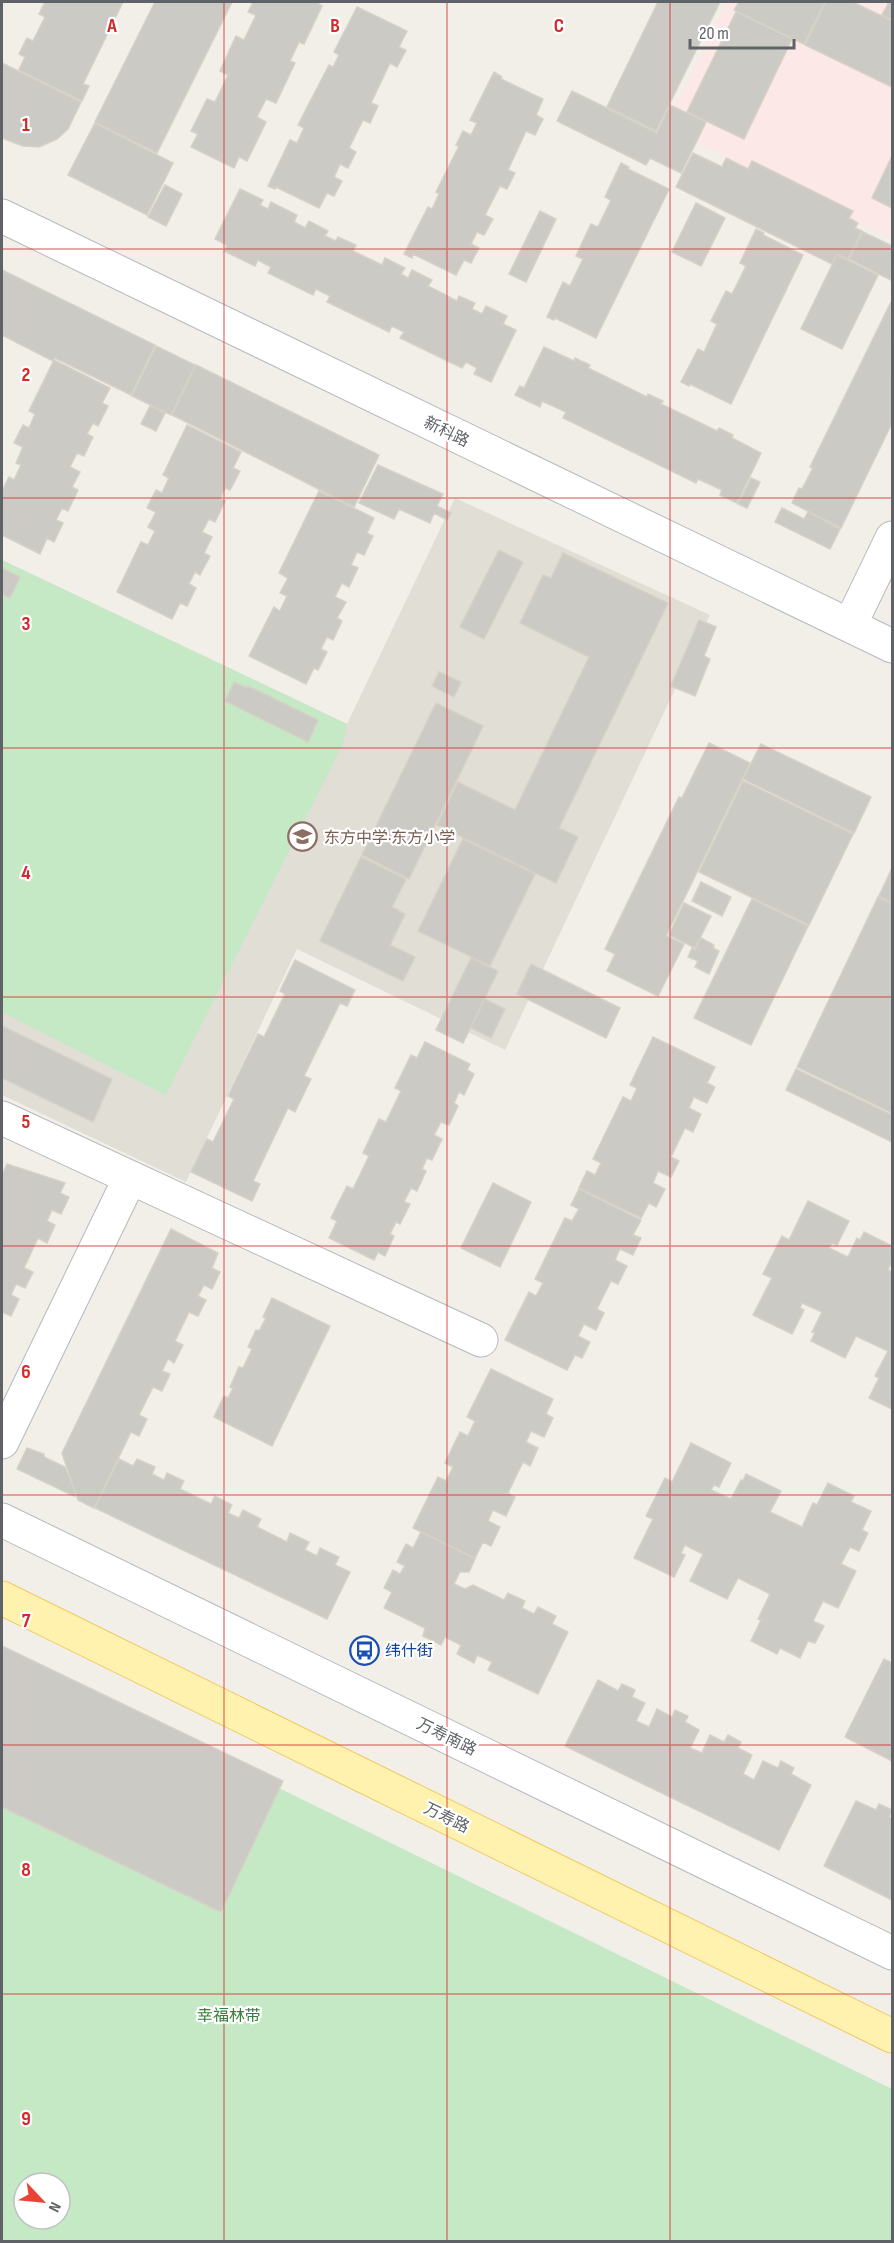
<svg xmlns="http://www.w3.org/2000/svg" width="894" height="2243" font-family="'Sofia Sans Condensed','Noto Sans SC',sans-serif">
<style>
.education{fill:#e1ded6}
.medical{fill:#fce8e6}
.green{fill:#c5e8c5;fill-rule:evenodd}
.building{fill:#cccac5;stroke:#d6d1c6;stroke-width:1.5}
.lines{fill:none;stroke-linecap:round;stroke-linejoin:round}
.street-casing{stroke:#b5b8bc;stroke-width:35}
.secondary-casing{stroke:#b6babf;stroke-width:35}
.primary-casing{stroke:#f2c960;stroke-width:35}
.street{stroke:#fff;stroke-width:33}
.secondary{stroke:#fff;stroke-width:33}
.primary{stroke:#fff2af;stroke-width:33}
.grid{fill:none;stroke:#d62828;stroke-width:1.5;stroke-opacity:0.55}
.labels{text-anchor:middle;stroke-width:4.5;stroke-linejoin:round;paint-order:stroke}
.street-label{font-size:16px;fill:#5f6368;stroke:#fff}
.education-label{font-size:16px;fill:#785e54;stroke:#fff;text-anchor:start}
.transit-label{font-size:16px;fill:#164399;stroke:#fff;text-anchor:start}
.park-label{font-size:16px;fill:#348238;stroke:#fff}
.grid-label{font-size:20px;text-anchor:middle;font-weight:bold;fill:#d62828;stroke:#fff;stroke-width:4.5;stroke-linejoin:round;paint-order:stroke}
</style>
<rect width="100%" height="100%" fill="#f1efe8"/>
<!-- education -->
<polygon class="education" points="455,498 710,615 505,1050 297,949 186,1182 2,1095 2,560 347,724"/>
<!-- medical -->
<polygon class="medical" points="727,2 892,2 892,239 665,127"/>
<!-- green -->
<g class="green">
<polygon points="2,560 347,724 343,744 166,1095 2,1012"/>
<path d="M 2,1652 L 892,2089 L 892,2241 L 2,2241 ZM 24,2183 L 60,2183 L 60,2219 L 24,2219 Z"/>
</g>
<!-- building -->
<g class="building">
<polygon points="45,2 123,2 83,84 89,86 82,101 19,70 25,57 19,54 27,38 33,41 45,17 39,14"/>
<polygon points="155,2 232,2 157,153 95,122"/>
<polygon points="253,2 316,2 322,6 304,44 299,42 290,61 295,63 276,103 266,99 257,117 266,122 247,161 239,157 234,168 191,147 198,134 191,131 207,99 215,102 228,75 220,71 236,36 244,40 256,15 248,12"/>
<polygon points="658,2 720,2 656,131 607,107"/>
<polygon points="739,2 825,2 804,44 734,10"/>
<polygon points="826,2 853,2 892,21 892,87 805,45"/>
<polygon points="889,2 892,2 892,20 882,15"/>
<polygon points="357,7 407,31 399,47 406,50 397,67 390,63 371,103 378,106 370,123 363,120 349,148 356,152 348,168 340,164 334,177 342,181 334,196 327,193 319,208 276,187 275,189 268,186 290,140 297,143 304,128 298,125 329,65 333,67 339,55 334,52"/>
<polygon points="736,12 792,39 744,139 687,112"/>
<polygon points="2,63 81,102 68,129 57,139 39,147 23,146 2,138"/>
<polygon points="494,72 502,77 501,79 543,99 536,115 543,119 535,135 526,131 508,170 515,173 507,189 500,186 485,215 493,219 484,235 477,232 471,244 479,248 471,263 464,260 456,275 413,254 412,258 404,254 428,207 432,209 439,194 436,192 459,146 456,145 463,131 471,135 477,123 470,120"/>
<polygon points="572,91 657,133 670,105 706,122 681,173 650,158 646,165 557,121"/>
<polygon points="95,123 173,163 147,215 68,175"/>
<polygon points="693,153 722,167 726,158 748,169 752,161 853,211 849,218 858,223 855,228 862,231 848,259 837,254 832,264 676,187"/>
<polygon points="892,156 892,208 872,198"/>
<polygon points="621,163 629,167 628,169 669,189 596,338 555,318 554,320 547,317 563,282 570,286 583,259 576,256 591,224 598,227 611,200 605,197"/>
<polygon points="165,185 182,194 166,226 148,217"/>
<polygon points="240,189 263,200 260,205 268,209 271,202 297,215 294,222 305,228 309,221 328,231 325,236 336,241 338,237 356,245 353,251 382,265 385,258 405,268 401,274 408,278 412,270 432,280 428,286 457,301 459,296 475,303 472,309 482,314 486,306 507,316 503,324 516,330 491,382 474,374 477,368 466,362 462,368 400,338 404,332 392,326 389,332 327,302 330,296 316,289 313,295 268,273 271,267 258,260 255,266 224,251 227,245 215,239"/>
<polygon points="696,203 725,218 701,266 672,252"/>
<polygon points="540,211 556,219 526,282 509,274"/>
<polygon points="756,229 764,233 763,235 803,255 731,404 690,384 689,386 681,382 698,349 704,352 717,324 711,321 726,291 732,294 746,266 740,263"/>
<polygon points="863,232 892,246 891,280 849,259"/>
<polygon points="837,255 878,275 842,349 801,329"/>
<polygon points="2,270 155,345 131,395 55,358 53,361 2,335"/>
<polygon points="891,302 892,423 841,528 792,503 799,488 802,489 813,468 810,467"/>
<polygon points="156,346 195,365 171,415 132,396"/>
<polygon points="544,347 574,361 575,358 590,365 588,368 647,397 648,394 663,401 661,404 717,431 719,428 733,435 732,438 761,453 737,503 720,495 722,490 698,479 696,483 563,418 566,412 542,401 540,407 515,395 520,386 524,388"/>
<polygon points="54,360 110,388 102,403 108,406 98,426 93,423 87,434 93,437 84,456 77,453 70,467 80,472 72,487 78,490 68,511 62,508 56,520 63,523 54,542 47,538 40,554 2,535 2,491 9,477 14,480 21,465 16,463 23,447 14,443 23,425 29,428 35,414 29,411"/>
<polygon points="196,365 379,455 354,507 172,415"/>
<polygon points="150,406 165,413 156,431 141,424"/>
<polygon points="187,425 241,452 233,468 240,471 230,490 225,488 220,499 225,501 215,522 209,519 202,532 212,537 204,553 210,556 200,575 195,572 189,584 196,588 187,606 180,603 172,619 117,592 141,542 148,545 155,531 148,527 156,512 147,508 156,490 162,493 169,478 163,475"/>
<polygon points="378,465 443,494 437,506 451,513 447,520 434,513 430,523 399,509 394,519 359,503"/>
<polygon points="751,478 760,482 747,508 738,504"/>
<polygon points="319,491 374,518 367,533 373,536 364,555 357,552 351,565 358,568 349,587 342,583 335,597 346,602 337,618 342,621 333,640 327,637 321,649 327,652 318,670 314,668 306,684 249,656 274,607 280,611 287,596 280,593 288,578 279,573"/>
<polygon points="782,508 804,519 808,512 840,529 830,549 775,522"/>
<polygon points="499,550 523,562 484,639 460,627"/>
<polygon points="563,553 668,603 559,828 578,837 556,883 437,825 458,782 515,810 589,657 520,623 543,575 551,578"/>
<polygon points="2,568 20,577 10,598 2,594"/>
<polygon points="699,620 716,627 704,656 710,659 695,696 671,686"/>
<polygon points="439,672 461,682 454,697 432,686"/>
<polygon points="234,682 247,688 248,686 318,720 308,742 225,701"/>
<polygon points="436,703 483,726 409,879 362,855"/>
<polygon points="709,743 750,763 666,936 684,944 658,996 607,971 615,954 605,949 679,797 682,798"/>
<polygon points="761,744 871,797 854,833 743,779"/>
<polygon points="743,781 853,834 809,925 699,872"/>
<polygon points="463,839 535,874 490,966 418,931"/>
<polygon points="361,857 406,879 392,907 405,914 390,945 415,957 403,981 320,941"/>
<polygon points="892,868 892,903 879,896"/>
<polygon points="701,882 731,897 722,916 692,901"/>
<polygon points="878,897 892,904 892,1113 797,1067"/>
<polygon points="752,899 808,926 751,1045 694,1018"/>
<polygon points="684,903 711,916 695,948 669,935"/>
<polygon points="701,938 714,945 713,948 719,951 709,974 695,967 698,961 688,957 692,948 695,950"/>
<polygon points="471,958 498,971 463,1043 436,1030"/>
<polygon points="295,960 355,990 347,1006 340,1003 304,1076 311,1079 295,1112 288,1108 253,1181 260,1184 252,1201 191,1172 207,1139 213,1142 234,1099 228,1096 258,1034 264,1037 285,994 280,991"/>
<polygon points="531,964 620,1008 606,1038 517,994"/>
<polygon points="485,999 505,1009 491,1038 471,1028"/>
<polygon points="2,1026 112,1079 93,1122 2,1078"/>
<polygon points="653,1037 715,1067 707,1083 715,1087 707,1103 694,1097 689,1108 701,1114 693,1132 685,1128 671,1157 679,1161 671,1177 658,1171 653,1183 665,1189 656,1207 649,1203 641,1218 579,1188 587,1171 595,1175 601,1163 593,1159 623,1097 631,1101 637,1088 630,1085"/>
<polygon points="425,1042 470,1064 467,1070 474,1074 464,1095 459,1092 454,1103 458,1106 449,1125 441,1122 434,1135 442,1139 432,1160 427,1158 422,1169 426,1171 417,1191 411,1188 404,1202 410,1204 400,1224 396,1222 390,1234 394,1236 385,1256 378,1252 374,1260 329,1238 337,1221 331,1218 347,1186 353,1189 369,1156 363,1153 379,1119 386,1122 401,1091 395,1088 411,1055 417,1058"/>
<polygon points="796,1069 892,1115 892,1142 786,1090"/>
<polygon points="7,1164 65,1183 60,1193 69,1197 61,1214 52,1210 47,1221 55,1225 47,1243 38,1238 24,1268 33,1272 25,1288 16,1284 11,1295 19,1299 11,1316 2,1312 2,1313 2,1175"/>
<polygon points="493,1183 531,1202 500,1267 461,1248"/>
<polygon points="579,1189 641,1220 633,1235 641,1238 633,1255 620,1249 615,1260 627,1266 618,1284 611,1281 597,1309 604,1313 596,1330 584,1324 578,1336 590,1342 582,1358 575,1355 567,1370 505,1340 529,1292 536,1296 543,1283 535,1279 565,1218 572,1221 579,1209 571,1205"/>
<polygon points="808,1201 849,1221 837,1245 832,1243 829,1248 848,1257 857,1238 860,1240 864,1232 892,1246 892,1261 888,1270 892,1272 892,1409 869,1398 879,1378 875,1376 888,1351 856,1336 845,1358 811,1341 815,1333 812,1332 822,1312 802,1303 800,1308 804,1310 792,1334 753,1315 772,1278 763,1274 782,1236 789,1240"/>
<polygon points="171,1229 218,1253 212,1268 220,1272 212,1289 204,1285 198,1296 206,1300 198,1316 189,1312 175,1341 183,1345 174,1363 168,1359 162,1371 170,1374 162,1391 153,1387 139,1415 147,1419 139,1436 131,1432 94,1508 78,1500 62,1453"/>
<polygon points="272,1298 330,1326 272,1446 214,1417 224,1396 228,1398 233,1388 230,1387 239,1367 243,1368 252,1349 248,1347 256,1330 259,1331 266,1318 263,1317"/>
<polygon points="491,1369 553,1399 546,1414 553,1418 544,1437 531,1431 526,1442 538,1448 530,1466 523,1462 508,1493 515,1497 506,1516 493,1510 488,1521 500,1527 491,1546 483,1542 475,1558 413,1528 438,1477 446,1481 453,1467 445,1463 460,1432 468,1436 475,1421 467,1417"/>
<polygon points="691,1443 731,1463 719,1487 714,1485 711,1490 731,1499 741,1480 743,1481 746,1474 781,1491 770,1512 802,1527 813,1503 817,1505 828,1483 854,1496 851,1502 871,1511 862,1530 868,1533 859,1551 850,1547 841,1564 856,1571 838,1608 823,1601 813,1621 824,1626 815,1643 808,1641 800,1658 780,1648 777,1654 751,1641 761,1620 758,1619 770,1594 738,1578 727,1599 690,1581 703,1554 685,1545 681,1553 685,1555 674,1577 634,1558 653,1519 646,1516 665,1478 672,1482"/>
<polygon points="27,1448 44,1454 44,1457 65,1467 76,1494 74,1496 17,1469"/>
<polygon points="119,1459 133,1466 137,1459 155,1467 152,1474 164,1480 167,1473 184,1481 180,1489 211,1504 215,1496 232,1505 228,1513 239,1518 243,1510 261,1519 257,1527 287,1542 290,1533 309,1542 305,1550 317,1556 320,1548 339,1557 335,1565 350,1572 327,1619 95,1508"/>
<polygon points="421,1532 475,1559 469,1572 460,1572 454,1584 465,1589 473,1585 504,1600 508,1593 525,1601 522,1608 534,1614 538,1607 556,1616 552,1624 568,1632 538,1694 488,1670 492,1662 477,1655 474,1663 457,1654 461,1645 445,1637 441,1645 423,1636 425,1628 384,1608 392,1592 384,1588 393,1570 400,1574 405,1566 397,1562 406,1544 413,1548"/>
<polygon points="2,1646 283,1781 221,1912 2,1807"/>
<polygon points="884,1659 892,1663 892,1761 845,1737"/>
<polygon points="598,1680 618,1691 622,1684 635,1690 632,1697 645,1703 636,1721 649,1727 657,1709 672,1717 675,1710 688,1716 685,1722 699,1730 690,1748 702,1753 710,1735 724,1742 728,1735 741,1742 738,1748 752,1755 743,1774 754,1780 763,1761 778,1768 781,1761 794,1768 791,1774 811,1785 779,1850 565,1746"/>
<polygon points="856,1801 876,1810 879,1804 892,1810 889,1817 892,1819 892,1900 824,1866"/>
</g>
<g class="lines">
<defs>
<g id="street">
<polyline points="850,625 892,538"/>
<polyline points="2,1118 481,1340"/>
<polyline points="2,1442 130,1178"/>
</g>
<g id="secondary">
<polyline points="2,216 892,646"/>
<polyline points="2,1520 892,1953"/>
</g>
<polyline id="primary" points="2,1598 892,2036"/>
</defs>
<!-- street casing -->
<use href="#street" class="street-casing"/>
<!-- secondary casing -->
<use href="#secondary" class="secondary-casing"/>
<!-- primary casing -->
<use href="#primary" class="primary-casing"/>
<!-- street -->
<use href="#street" class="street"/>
<!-- secondary -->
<use href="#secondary" class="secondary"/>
<!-- primary -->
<use href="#primary" class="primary"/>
</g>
<!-- grid -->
<path class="grid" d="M 224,2 L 224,2242M 447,2 L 447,2242M 670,2 L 670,2242M 2,249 L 892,249M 2,498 L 892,498M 2,748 L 892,748M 2,997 L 892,997M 2,1246 L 892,1246M 2,1495 L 892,1495M 2,1745 L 892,1745M 2,1994 L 892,1994"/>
<!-- icons -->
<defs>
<symbol id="school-ring" viewBox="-11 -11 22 22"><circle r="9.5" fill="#fff" stroke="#8d6e63" stroke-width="1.5"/><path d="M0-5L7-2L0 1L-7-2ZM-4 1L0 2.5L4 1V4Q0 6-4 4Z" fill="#8d6e63"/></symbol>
<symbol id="bus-ring" viewBox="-11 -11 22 22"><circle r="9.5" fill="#fff" stroke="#1a4fb4" stroke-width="1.5"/><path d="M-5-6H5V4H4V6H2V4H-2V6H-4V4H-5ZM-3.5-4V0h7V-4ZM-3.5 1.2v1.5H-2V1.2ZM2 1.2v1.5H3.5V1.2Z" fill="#1a4fb4"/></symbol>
</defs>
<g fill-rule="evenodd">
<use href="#school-ring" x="286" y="820" width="33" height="33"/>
<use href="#bus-ring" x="348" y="1634" width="33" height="33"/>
</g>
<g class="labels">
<!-- street labels -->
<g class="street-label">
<text transform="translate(447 431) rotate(26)" y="6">新科路</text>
<text transform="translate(447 1736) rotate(26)" y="6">万寿南路</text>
<text transform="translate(447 1817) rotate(26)" y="6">万寿路</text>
</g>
<!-- education labels -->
<g class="education-label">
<text x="324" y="843">东方中学·东方小学</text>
</g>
<!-- transit labels -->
<g class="transit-label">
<text x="385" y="1656">纬什街</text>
</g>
<!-- park labels -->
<g class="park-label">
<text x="229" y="2021">幸福林带</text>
</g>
</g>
<g class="grid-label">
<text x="112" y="32">A</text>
<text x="335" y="32">B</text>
<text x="559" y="32">C</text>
<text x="26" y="131">1</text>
<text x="26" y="381">2</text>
<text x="26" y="630">3</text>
<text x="26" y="879">4</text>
<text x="26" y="1128">5</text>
<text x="26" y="1378">6</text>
<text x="26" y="1627">7</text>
<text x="26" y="1876">8</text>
<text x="26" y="2125">9</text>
</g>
<!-- border -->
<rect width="894" height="2243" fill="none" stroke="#5f6368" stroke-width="6"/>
<!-- north arrow -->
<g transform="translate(42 2201) rotate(116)"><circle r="28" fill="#ffffff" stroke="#bfc1c3" stroke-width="1.5"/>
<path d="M0-4.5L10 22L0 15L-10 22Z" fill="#ea4335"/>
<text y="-9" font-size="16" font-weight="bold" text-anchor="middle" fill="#5f6368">N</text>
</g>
<!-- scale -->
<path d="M690 39v9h104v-9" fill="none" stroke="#5f6368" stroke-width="3"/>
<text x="699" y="39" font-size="18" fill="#5f6368" stroke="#ffffff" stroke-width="4.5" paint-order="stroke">20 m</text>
</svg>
